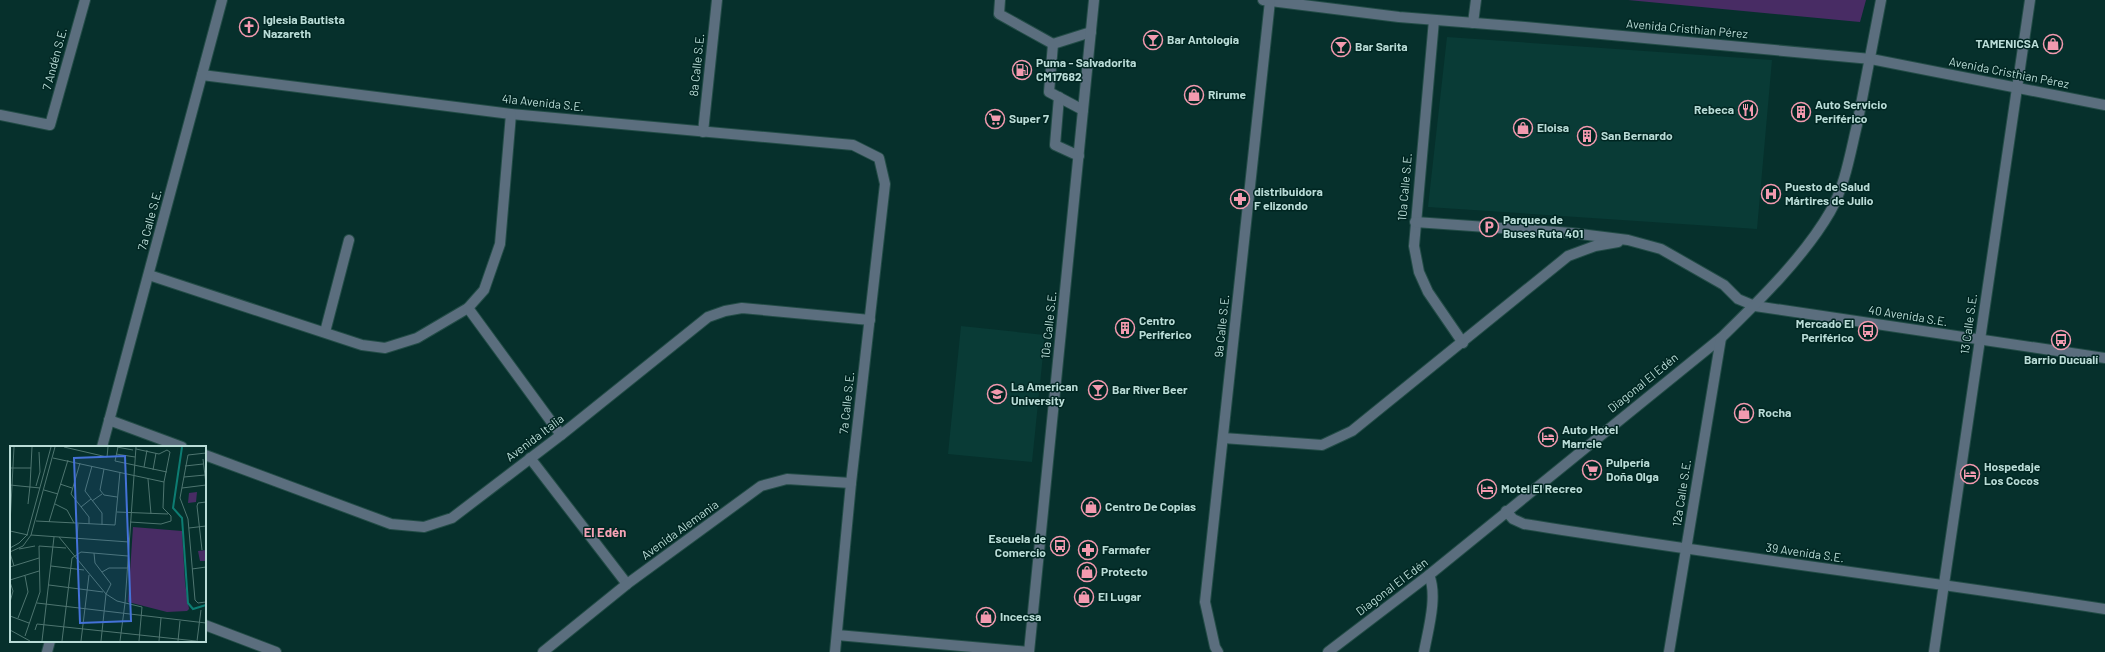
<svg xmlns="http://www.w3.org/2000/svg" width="2105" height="652" font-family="Barlow,sans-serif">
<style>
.built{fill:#093b36}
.green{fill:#482c64}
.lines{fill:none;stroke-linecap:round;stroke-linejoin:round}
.minor-casing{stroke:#234c47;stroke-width:12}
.minor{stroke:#5b6e7e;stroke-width:10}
.labels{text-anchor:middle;stroke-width:3;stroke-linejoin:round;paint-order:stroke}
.poi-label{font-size:12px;font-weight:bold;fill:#b9dcd7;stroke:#002622;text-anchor:start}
.street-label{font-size:12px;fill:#b9dcd7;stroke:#002622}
.neighbourhood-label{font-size:13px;font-weight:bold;fill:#f6a3b6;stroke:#002622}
.inset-river{fill:none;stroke:#0d7c72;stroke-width:2}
.inset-road{fill:none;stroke:#4e7570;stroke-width:1}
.view{fill:#4472d8;fill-opacity:0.15;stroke:#4472d8;stroke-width:2}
.inset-edge{fill:none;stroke:#b9dcd7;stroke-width:2}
</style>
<rect width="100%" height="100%" fill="#06302c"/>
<!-- built -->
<g class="built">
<polygon points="1447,37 1772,60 1757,229 1428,207"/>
<polygon points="961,326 1045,335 1032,462 948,454"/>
</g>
<!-- green -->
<polygon class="green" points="1628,0 1866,0 1860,22"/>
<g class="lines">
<defs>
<g id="minor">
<polyline points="1000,0 999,14 1053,44"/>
<polyline points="1263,0 1399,17 1525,27 1871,59 2105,105"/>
<polyline points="1434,20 1414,246 1419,272 1428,292 1463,343"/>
<polyline points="1473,23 1476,0"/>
<polyline points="202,75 511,114 853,145 879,158 885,184 851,483 835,652"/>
<polyline points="1059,97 1055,145 1079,156"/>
<polyline points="1083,110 1049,92 1053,44 1091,32"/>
<polyline points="0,115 50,125 85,0"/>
<polyline points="703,132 717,0"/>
<polyline points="1415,222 1572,233 1628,240 1661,249 1724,285 1738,299 1755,306 2105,358"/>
<polyline points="149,275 362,345 385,348 417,338 468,308 484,290 500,244 511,114"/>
<polyline points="468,308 561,435"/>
<polyline points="325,332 349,240"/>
<polyline points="109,420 182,447"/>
<polyline points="1223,438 1322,445 1352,431 1568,256 1595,246 1618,242"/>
<polyline points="102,447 222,0"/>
<polyline points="205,455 391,524 424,527 452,518 561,435 708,317 725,311 742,308 870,320"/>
<polyline points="530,458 627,584"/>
<path d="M 1506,511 L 1513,519 L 1524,524 C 1717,555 1912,579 2105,609"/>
<polyline points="205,625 276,652"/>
<polyline points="837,635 1029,652"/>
<polyline points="47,652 50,641"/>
<polyline points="543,652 627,584 761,486 787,479 851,483"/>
<polyline points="1029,652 1094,0"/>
<polyline points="1218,652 1215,647 1205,602 1270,1"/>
<path d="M 1328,652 L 1429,575 L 1721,338 C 1758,302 1804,257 1830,212 C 1845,186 1850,154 1857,125 C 1865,84 1873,42 1881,0"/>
<path d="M 1424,652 C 1428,630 1438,596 1429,575"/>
<polyline points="1669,652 1721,338"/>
<polyline points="1934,652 2030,0"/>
</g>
</defs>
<!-- minor casing -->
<use href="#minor" class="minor-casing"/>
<!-- minor -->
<use href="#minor" class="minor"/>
</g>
<!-- icons -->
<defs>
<symbol id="church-ring" viewBox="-11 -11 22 22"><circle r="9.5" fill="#002622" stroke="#f29aaf" stroke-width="1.5"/><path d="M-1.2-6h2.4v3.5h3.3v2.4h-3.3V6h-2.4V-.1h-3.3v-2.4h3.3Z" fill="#f29aaf"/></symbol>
<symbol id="bar-ring" viewBox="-11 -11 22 22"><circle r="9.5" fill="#002622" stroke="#f29aaf" stroke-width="1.5"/><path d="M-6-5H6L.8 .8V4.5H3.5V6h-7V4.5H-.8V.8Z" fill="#f29aaf"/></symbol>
<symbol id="shop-ring" viewBox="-11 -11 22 22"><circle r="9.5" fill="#002622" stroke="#f29aaf" stroke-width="1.5"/><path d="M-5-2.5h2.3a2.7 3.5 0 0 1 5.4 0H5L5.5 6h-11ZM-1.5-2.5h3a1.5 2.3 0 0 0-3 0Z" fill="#f29aaf"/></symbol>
<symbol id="fuel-ring" viewBox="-11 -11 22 22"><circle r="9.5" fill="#002622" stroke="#f29aaf" stroke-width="1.5"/><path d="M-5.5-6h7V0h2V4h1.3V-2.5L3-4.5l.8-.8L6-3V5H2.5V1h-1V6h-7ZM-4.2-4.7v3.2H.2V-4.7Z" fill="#f29aaf"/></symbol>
<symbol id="restaurant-ring" viewBox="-11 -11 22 22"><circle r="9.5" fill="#002622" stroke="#f29aaf" stroke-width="1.5"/><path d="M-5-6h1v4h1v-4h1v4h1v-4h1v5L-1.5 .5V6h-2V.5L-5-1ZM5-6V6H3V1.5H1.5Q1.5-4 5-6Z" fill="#f29aaf"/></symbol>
<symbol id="building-ring" viewBox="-11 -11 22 22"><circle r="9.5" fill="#002622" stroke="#f29aaf" stroke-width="1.5"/><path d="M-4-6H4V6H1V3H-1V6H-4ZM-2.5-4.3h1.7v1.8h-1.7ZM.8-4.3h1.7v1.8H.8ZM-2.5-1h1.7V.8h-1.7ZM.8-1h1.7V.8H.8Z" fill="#f29aaf"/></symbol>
<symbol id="supermarket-ring" viewBox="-11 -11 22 22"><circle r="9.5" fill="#002622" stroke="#f29aaf" stroke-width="1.5"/><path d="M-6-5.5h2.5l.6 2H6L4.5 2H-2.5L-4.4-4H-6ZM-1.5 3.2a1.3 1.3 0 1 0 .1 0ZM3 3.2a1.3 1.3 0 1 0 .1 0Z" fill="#f29aaf"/></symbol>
<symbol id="hospital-ring" viewBox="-11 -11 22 22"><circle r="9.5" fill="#002622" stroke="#f29aaf" stroke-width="1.5"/><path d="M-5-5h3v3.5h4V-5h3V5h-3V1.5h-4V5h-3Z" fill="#f29aaf"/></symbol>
<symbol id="pharmacy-ring" viewBox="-11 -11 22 22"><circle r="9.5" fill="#002622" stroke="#f29aaf" stroke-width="1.5"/><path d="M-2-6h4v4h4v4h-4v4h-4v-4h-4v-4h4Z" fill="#f29aaf"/></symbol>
<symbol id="parking-ring" viewBox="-11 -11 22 22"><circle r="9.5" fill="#002622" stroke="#f29aaf" stroke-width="1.5"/><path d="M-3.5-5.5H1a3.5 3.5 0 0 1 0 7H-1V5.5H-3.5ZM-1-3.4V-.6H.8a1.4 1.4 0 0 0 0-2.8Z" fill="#f29aaf"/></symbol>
<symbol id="bus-ring" viewBox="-11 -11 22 22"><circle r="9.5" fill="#002622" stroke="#f29aaf" stroke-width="1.5"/><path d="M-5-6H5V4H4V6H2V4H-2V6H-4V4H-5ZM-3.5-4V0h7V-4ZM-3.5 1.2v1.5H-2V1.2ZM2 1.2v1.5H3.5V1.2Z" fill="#f29aaf"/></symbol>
<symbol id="university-ring" viewBox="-11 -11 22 22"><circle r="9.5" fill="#002622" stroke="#f29aaf" stroke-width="1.5"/><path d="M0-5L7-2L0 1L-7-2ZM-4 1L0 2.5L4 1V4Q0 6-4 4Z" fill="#f29aaf"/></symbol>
<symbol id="hotel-ring" viewBox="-11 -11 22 22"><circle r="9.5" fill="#002622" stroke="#f29aaf" stroke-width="1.5"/><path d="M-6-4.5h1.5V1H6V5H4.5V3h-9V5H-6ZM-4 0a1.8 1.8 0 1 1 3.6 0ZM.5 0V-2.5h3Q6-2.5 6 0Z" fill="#f29aaf"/></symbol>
</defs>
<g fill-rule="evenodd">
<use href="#church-ring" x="238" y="16" width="22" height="22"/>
<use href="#bar-ring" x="1142" y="29" width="22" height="22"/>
<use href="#shop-ring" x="2042" y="33" width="22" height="22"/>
<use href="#bar-ring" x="1330" y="36" width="22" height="22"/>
<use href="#fuel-ring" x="1011" y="59" width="22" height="22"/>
<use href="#shop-ring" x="1183" y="84" width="22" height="22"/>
<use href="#restaurant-ring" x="1737" y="99" width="22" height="22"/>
<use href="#building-ring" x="1790" y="101" width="22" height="22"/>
<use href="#supermarket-ring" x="984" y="108" width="22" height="22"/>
<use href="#shop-ring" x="1512" y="117" width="22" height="22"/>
<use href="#building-ring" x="1576" y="125" width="22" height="22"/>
<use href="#hospital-ring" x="1760" y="183" width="22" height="22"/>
<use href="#pharmacy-ring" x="1229" y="188" width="22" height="22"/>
<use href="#parking-ring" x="1478" y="216" width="22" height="22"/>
<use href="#building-ring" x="1114" y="317" width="22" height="22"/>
<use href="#bus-ring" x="1857" y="320" width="22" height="22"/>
<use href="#bus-ring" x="2050" y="329" width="22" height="22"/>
<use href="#bar-ring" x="1087" y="379" width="22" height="22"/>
<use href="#university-ring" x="986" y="383" width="22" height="22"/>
<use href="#shop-ring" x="1733" y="402" width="22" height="22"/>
<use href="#hotel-ring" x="1537" y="426" width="22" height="22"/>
<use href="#supermarket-ring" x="1581" y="459" width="22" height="22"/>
<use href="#hotel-ring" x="1959" y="463" width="22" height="22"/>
<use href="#hotel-ring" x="1476" y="478" width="22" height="22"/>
<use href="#shop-ring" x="1080" y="496" width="22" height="22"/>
<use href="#bus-ring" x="1049" y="535" width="22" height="22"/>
<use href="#pharmacy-ring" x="1077" y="539" width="22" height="22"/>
<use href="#shop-ring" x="1076" y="561" width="22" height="22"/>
<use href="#shop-ring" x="1073" y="586" width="22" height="22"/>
<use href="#shop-ring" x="975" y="606" width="22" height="22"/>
</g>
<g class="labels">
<!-- poi labels -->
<g class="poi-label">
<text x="263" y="24">Iglesia Bautista<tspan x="263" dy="14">Nazareth</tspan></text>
<text x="1167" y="44">Bar Antología</text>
<text x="2039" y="48" text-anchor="end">TAMENICSA</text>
<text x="1355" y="51">Bar Sarita</text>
<text x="1036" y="67">Puma - Salvadorita<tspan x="1036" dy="14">CM17682</tspan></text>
<text x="1208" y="99">Rirume</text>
<text x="1815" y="109">Auto Servicio<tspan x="1815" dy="14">Periférico</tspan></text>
<text x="1734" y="114" text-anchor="end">Rebeca</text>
<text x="1009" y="123">Super 7</text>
<text x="1537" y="132">Eloisa</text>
<text x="1601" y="140">San Bernardo</text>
<text x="1785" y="191">Puesto de Salud<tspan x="1785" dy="14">Mártires de Julio</tspan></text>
<text x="1254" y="196">distribuidora<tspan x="1254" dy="14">F elizondo</tspan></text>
<text x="1503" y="224">Parqueo de<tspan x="1503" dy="14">Buses Ruta 401</tspan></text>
<text x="1139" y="325">Centro<tspan x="1139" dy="14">Periferico</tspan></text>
<text x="1854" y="328" text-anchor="end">Mercado El<tspan x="1854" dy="14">Periférico</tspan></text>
<text x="2061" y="364" text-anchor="middle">Barrio Ducualí</text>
<text x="1011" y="391">La American<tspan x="1011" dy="14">University</tspan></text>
<text x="1112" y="394">Bar River Beer</text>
<text x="1758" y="417">Rocha</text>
<text x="1562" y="434">Auto Hotel<tspan x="1562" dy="14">Marrele</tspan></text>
<text x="1606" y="467">Pulpería<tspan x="1606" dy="14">Doña Olga</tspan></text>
<text x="1984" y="471">Hospedaje<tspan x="1984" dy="14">Los Cocos</tspan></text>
<text x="1501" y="493">Motel El Recreo</text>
<text x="1105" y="511">Centro De Copias</text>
<text x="1046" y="543" text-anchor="end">Escuela de<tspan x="1046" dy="14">Comercio</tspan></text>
<text x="1102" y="554">Farmafer</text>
<text x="1101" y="576">Protecto</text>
<text x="1098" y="601">El Lugar</text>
<text x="1000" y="621">Incecsa</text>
</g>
<!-- street labels -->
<g class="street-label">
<text transform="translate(1687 29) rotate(5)" y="4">Avenida Cristhian Pérez</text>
<text transform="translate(55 59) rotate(-75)" y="4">7 Andén S.E.</text>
<text transform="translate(697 65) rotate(-84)" y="4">8a Calle S.E.</text>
<text transform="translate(2009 73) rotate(11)" y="4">Avenida Cristhian Pérez</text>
<text transform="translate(543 103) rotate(6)" y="4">41a Avenida S.E.</text>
<text transform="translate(1405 187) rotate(-85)" y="4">10a Calle S.E.</text>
<text transform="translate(150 220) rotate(-75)" y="4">7a Calle S.E.</text>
<text transform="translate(1908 316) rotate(9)" y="4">40 Avenida S.E.</text>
<text transform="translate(1969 324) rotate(-82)" y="4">13 Calle S.E.</text>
<text transform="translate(1049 325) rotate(-84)" y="4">10a Calle S.E.</text>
<text transform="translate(1222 326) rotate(-84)" y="4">9a Calle S.E.</text>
<text transform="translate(1643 383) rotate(-39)" y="4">Diagonal El Edén</text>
<text transform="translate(847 403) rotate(-84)" y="4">7a Calle S.E.</text>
<text transform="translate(535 438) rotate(-37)" y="4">Avenida Italia</text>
<text transform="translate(1682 493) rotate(-81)" y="4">12a Calle S.E.</text>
<text transform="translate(680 530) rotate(-36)" y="4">Avenida Alemania</text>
<text transform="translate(1805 553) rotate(8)" y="4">39 Avenida S.E.</text>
<text transform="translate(1392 587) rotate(-37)" y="4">Diagonal El Edén</text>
</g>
<!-- neighbourhood labels -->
<g class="neighbourhood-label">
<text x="605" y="537">El Edén</text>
</g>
</g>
<!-- overview -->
<g transform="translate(10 446)">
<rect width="196" height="196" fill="#06302c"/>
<path d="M 187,46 L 186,56 L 178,57 L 179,47 ZM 123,81 L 172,85 L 175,137 L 179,163 L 177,165 L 157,166 L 118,156 ZM 196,104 L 196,115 L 190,115 L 188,105 Z" fill="#482c64"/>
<path class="inset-river" d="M 172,1 L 163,62 L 172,72 L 178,157 L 183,163 L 196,159"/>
<path class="inset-road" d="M 54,1 L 97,11 L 98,1M 107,1 L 123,4M 108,1 L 105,15 L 157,26M 126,3 L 149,8 L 157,4M 196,7 L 178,9 L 170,52 L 178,73 L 185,154 L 188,157 L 196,156M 106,8 L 125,11M 43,12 L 154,36M 193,13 L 196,38M 70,17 L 61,48 L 79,71 L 79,78M 82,20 L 75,45 L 92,67 L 92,79M 175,20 L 193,18M 134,21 L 137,4M 0,22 L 21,22M 94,23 L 90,44 L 94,49 L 107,51M 143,24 L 146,7M 174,31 L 195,29M 138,33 L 141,68M 50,38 L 62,42M 0,39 L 30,42M 20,40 L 22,1M 26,40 L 30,26 L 29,6M 172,42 L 196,39M 34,44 L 48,48M 82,55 L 92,48M 18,58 L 20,40M 45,58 L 57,64 L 64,77M 71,61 L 81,53M 107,66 L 158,68M 26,75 L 105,79 L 110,26M 39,76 L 58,14M 120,76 L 151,78 L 161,75 L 161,70 L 153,62 L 154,36 L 160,6 L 157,4M 0,78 L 4,1M 179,82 L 196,80M 0,85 L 18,89M 21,89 L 119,96M 49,91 L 96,148 L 107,155 L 132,161 L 129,195M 67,93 L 68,78M 29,100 L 56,102M 0,102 L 9,97 L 17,89 L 41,1M 9,103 L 25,100M 192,104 L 187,60 L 188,57 L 196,56M 0,106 L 13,100 L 21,89 L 45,1M 0,107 L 4,120M 84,107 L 85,117 L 101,138 L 96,148 L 91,195M 41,120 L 74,124M 0,121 L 29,112M 182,123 L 196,121M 92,126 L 99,122 L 117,122M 0,134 L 29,125M 0,136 L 3,145 L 0,156M 39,139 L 93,146M 27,157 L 196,177M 0,170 L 19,177M 8,172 L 18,146 L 15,130M 0,184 L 20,195M 25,184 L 27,178 L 186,195M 15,190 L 30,146 L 29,100M 32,195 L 44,91M 52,195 L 62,112 L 71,106 L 118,110M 71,195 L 79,129M 110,195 L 115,157 L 126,1M 149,195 L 151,172M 168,195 L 170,175M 187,195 L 191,164"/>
<path class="view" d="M 115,10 L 121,175 L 70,177 L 64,12 Z"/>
<rect width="196" height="196" class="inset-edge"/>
</g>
</svg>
